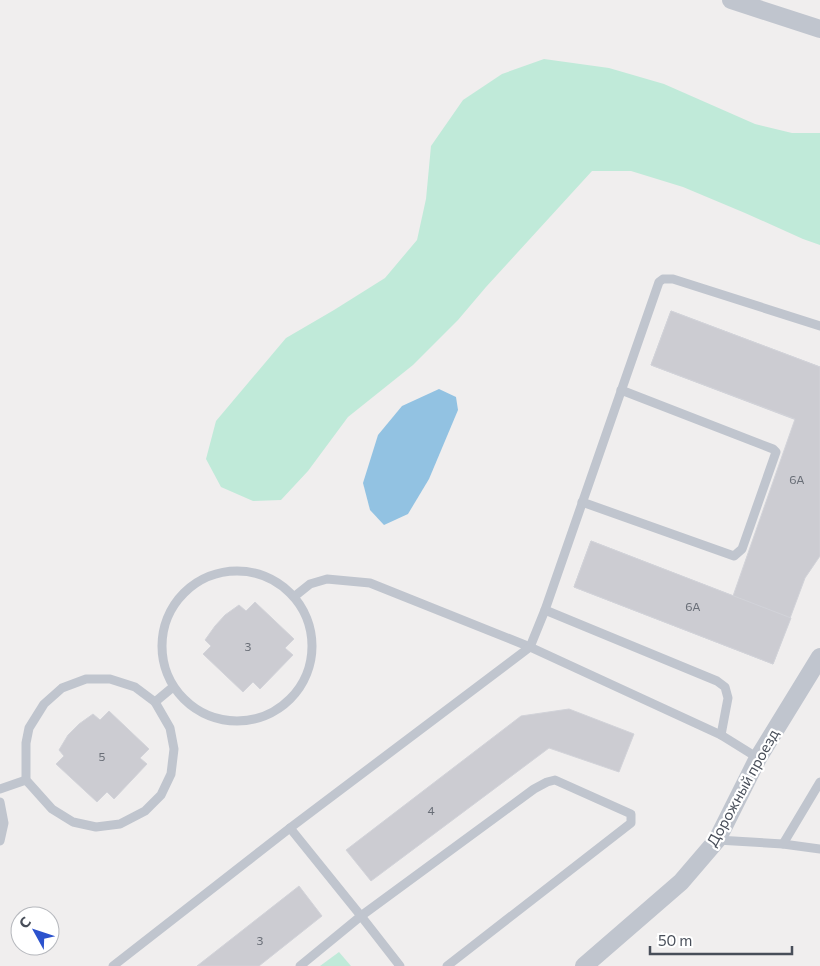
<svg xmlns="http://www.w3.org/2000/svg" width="820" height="966" font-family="Commissioner,sans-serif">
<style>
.green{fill:#c0ead9}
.water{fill:#92c2e2}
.building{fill:#ccccd2;stroke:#d2d3d9}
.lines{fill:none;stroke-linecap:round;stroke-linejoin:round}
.service{stroke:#c0c5ce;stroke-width:9}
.minor{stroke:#c0c5ce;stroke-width:18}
.labels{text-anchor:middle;stroke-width:4.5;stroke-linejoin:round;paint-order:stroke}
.number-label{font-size:12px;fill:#696e77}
.street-label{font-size:15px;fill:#484e59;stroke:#fff}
</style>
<rect width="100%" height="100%" fill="#f0eeee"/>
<!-- green -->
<g class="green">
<polygon points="544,59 609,68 664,84 755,124 792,133 820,133 820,245 803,239 745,213 683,187 631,171 592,171 486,287 458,320 413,365 348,417 308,471 281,500 253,501 221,487 206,459 216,421 286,338 334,310 385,278 417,240 426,199 431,146 463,100 502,74"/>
<polygon points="339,952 351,966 320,966"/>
</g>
<!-- water -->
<polygon class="water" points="439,389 456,397 458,410 429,479 408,514 384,525 370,510 363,483 378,435 402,406"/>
<!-- building -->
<g class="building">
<polygon points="671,311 820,367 820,429 651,365"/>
<polygon points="671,311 820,367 820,556 805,578 773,664 574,587 591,541 733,596 795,419 651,365"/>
<polygon points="591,541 791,618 773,664 574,587"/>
<polygon points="255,602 294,639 285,648 293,655 260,689 253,682 243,692 203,654 211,646 205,640 215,626 225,615 239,605 246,611"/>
<polygon points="569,709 634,734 619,772 549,748 371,881 346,850 521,716"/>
<polygon points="109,711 149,749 140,758 147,764 114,799 107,792 97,802 56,764 64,756 59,750 68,735 79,724 93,714 100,720"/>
<polygon points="299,886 322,916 259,966 197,966"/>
</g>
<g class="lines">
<!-- service -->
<g class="service">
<polyline points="582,502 734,556 742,549 776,452 773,449 621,390"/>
<circle cx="237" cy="646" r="75"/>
<polyline points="295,596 310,584 327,579 370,583 530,647 721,735 758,758"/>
<polyline points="545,610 717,681 725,687 728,698 721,735"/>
<polygon points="86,679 110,679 135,687 155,702 170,728 174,749 171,774 161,795 145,811 120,824 96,827 73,822 52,809 26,780 26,743 29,728 44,704 62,688"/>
<polyline points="155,702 173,687"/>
<polyline points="0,789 26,780"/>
<polyline points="0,802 4,823 0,841"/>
<polyline points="290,828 361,916 400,966"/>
<polyline points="717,840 783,844 820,849"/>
<polyline points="783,844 820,782"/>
<polyline points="113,966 290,828 530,647 545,610 659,282 663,279 673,279 820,326"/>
<polyline points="300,966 361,916 534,789 547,782 555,780 631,814 631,823 447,966"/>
</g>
<!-- minor -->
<g class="minor">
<polyline points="731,0 820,29"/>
<polyline points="584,966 681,882 717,840 758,758 820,657"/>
</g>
</g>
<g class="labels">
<!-- number labels -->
<g class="number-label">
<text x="797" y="484">6А</text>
<text x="693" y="611">6А</text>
<text x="248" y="651">3</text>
<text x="102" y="761">5</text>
<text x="431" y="815">4</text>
<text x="260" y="945">3</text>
</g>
<!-- street labels -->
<g class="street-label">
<text transform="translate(743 788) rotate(-61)" y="5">Дорожный проезд</text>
</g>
</g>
<!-- north arrow -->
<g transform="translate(35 931) rotate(310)"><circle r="24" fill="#ffffff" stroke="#b6b8bd"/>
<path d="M0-4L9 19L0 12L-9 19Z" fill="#2c52cd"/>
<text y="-8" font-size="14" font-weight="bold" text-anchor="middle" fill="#484e59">С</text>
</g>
<!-- scale -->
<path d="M650 946v8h142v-8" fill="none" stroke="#484e59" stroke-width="2.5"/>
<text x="658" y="946" font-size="15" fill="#484e59" stroke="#ffffff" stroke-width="4" paint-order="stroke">50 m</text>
</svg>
